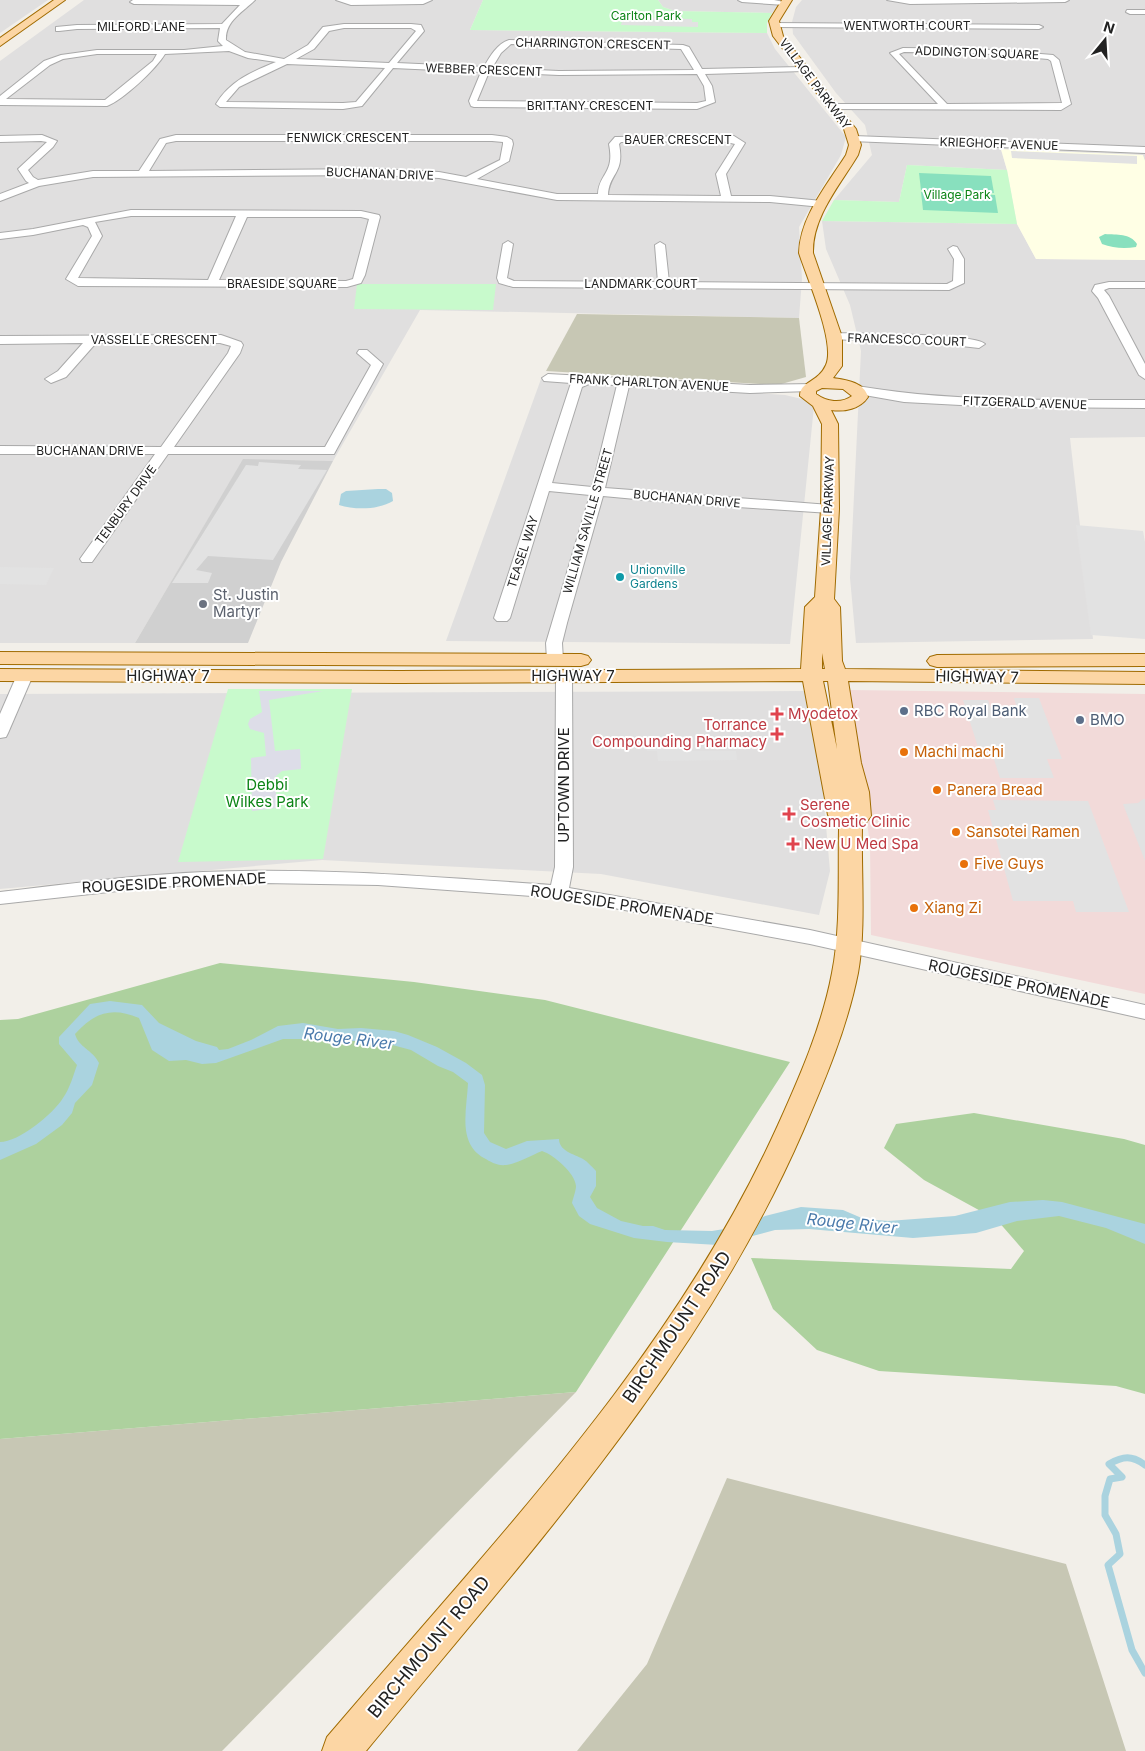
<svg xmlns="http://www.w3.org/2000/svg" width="1145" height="1751" font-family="Inter,sans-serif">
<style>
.residential{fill:#e0dfdf}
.commercial{fill:#f2dad9}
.education{fill:#ffffe5}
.religious{fill:#d0d0d0}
.construction{fill:#c7c7b4}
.forest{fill:#add19e}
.park{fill:#c8facc}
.pitch{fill:#88e0be}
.parking{fill:#e2e2e2}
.plaza{fill:#dddde8}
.water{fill:#aad3df}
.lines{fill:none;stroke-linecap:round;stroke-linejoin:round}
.stream{stroke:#aad3df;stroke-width:7}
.minor-casing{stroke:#a9a9a9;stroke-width:2}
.major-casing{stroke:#a06b00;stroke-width:2}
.minor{fill:#fff;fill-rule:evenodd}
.major{fill:#fcd6a4;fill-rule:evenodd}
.culture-dot{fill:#0f9aa8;stroke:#fff;stroke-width:2}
.worship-dot{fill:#6b7280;stroke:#fff;stroke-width:2}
.service-dot{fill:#5c6f8a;stroke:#fff;stroke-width:2}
.health-dot{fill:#e0444e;stroke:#fff;stroke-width:2}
.food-dot{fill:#e8710a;stroke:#fff;stroke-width:2}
.labels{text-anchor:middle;stroke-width:4;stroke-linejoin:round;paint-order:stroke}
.far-park-label{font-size:12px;fill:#0c8416;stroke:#fff}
.far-street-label{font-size:12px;fill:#222;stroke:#fff}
.far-culture-label{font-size:12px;fill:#0d838f;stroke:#fff;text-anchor:start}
.worship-label{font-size:15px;fill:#5b616d;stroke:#fff;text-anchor:start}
.street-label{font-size:15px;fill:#222;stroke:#fff}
.service-label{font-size:15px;fill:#4e5e75;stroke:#fff;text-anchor:start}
.health-label{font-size:15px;fill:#be3a42;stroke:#fff;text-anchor:start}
.food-label{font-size:15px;fill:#c56008;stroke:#fff;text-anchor:start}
.park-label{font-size:15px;fill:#0c8416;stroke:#fff}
.water-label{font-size:16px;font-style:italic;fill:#4a7aab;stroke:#fff}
.near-street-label{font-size:18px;fill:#222;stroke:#fff}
</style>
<rect width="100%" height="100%" fill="#f2efe9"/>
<!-- residential -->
<g class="residential">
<polygon points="0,0 48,0 0,33"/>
<polygon points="84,0 483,0 470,30 767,33 775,49 846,137 841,155 799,227 802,279 799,318 420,310 333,461 243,460 135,643 0,643 0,61"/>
<polygon points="658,0 783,0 772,13 675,11 663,7"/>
<polygon points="802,0 1145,0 1145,161 1142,155 1001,150 1007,170 907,165 899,202 834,200 872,155 865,125 836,93 793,34 792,22 796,7"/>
<polygon points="822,221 1017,224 1036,259 1145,260 1145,437 1070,438 1093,639 856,643 850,578 861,351 850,305 826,249"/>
<polygon points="541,379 785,395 802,399 814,406 790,644 446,641"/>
<polygon points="807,691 821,769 830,871 819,915 601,874 322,860 0,889 0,694"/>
</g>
<!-- commercial -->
<polygon class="commercial" points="849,690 1145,694 1145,994 871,935 870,844"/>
<!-- education -->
<polygon class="education" points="1001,149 1143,155 1145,161 1145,260 1036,259 1017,224 1007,170"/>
<!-- religious -->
<polygon class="religious" points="243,459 333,461 281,562 248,643 135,643"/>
<!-- construction -->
<g class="construction">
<polygon points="577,314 799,318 806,377 778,385 546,371"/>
<polygon points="576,1392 222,1751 0,1751 0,1439"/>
<polygon points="727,1478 1066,1564 1126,1751 577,1751 647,1664"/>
</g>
<!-- forest -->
<g class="forest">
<polygon points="220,963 414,982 545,1000 790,1062 576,1392 0,1439 0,1020 18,1019"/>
<polygon points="974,1113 1124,1139 1145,1145 1145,1394 1116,1386 879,1371 817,1350 773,1309 751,1258 1011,1269 1024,1251 997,1220 924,1180 884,1148 896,1124"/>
</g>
<!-- park -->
<g class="park">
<polygon points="483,0 658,0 663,7 675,11 772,13 767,23 767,33 470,30"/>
<polygon points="907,165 1007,170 1017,224 822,221 834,200 899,202"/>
<polygon points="357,284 496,284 493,310 354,309"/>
<polygon points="228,689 352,689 323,859 178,862"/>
</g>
<!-- pitch -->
<g class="pitch">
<polygon points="919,173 991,176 994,193 921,190"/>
<polygon points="921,192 995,195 998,213 923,210"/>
<path d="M 1105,234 C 1117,235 1130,233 1137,244 L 1136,247 C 1124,249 1113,248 1102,244 L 1099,237 Z"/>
</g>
<!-- parking -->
<g class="parking">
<polygon points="627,17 692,19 692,22 698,22 698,27 621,25 623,18"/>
<polygon points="1011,151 1137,156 1137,164 1012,158"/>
<polygon points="259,462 301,465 298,469 327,470 273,560 208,556 196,570 212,573 208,583 172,583 246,465 258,466"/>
<polygon points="1076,525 1143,531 1145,542 1145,639 1091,635"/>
<polygon points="0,567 54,568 46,585 0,584"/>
<polygon points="1014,698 1039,698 1062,759 1047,759 1054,778 1000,778 990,747 978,747 963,700 988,700 994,718 1020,718"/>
<polygon points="645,736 687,736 689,751 736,751 737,760 658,761 657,751 647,751"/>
<polygon points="1143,799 1145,799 1145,861 1123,804 1138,803"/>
<polygon points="993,800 1088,801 1129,912 1076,912 1073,901 1013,901 988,810 996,810"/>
</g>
<!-- plaza -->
<polygon class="plaza" points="259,691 323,691 269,700 275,751 300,749 301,769 282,771 275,777 277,808 252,811 251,758 266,756 264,733 250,729 248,724 250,719 262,712"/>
<!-- water -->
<g class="water">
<path d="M 378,489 L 386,489 L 392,493 L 393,501 C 378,510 355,510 339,505 L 341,494 L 346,491 Z"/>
<path d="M 110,1001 L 142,1005 L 159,1023 L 196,1041 L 217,1047 L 219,1050 L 228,1049 L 251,1040 L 278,1026 L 303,1023 L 338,1029 L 361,1028 L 394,1031 L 408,1035 L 437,1047 L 466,1063 L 482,1075 L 485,1085 L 484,1133 L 490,1142 L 506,1149 L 527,1141 L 559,1139 C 559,1151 574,1154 583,1159 C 588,1162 592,1167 596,1171 L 596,1186 L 590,1197 L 597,1208 L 621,1221 L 643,1226 L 653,1226 L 665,1230 L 712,1231 L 748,1225 L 765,1216 L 801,1207 L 843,1210 L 864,1219 L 888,1221 L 955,1216 L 1010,1202 L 1043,1200 L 1062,1202 L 1145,1224 L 1145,1244 L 1106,1228 L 1059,1216 L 1017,1221 L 976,1233 L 913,1238 L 809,1229 L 775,1230 L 718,1245 L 667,1242 L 634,1238 L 590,1224 L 579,1216 L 572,1203 C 573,1198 576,1191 576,1186 C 575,1173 554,1155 542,1151 C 532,1155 517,1164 506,1165 C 497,1166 491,1162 484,1158 C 457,1143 467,1109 468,1083 L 453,1072 L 438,1066 L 411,1050 L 385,1043 L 321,1039 L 283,1039 L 216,1063 L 202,1064 L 186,1060 L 169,1061 L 152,1050 L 139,1018 C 111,1006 94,1013 75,1034 C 79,1048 92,1049 99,1063 L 92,1085 L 75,1103 L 72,1113 L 62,1125 L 36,1144 L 0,1160 L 0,1142 C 19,1142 53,1114 63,1098 C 70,1088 73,1076 77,1065 L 59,1044 L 59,1037 L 90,1004 Z"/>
</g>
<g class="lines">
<!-- stream -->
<path class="stream" d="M 1145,1465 C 1132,1455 1123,1456 1109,1464 L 1122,1477 L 1110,1479 L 1105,1496 L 1105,1515 L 1116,1534 L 1120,1554 L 1108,1565 L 1132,1650 L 1145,1673"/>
<defs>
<g id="minor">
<path d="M 133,0 L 255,0 C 243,12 225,21 226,40 L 245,52 L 284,59 L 308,45 L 323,27 L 344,24 L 411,24 L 421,25 L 424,31 L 397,63 L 484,67 C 490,56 497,44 509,40 L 683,45 L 689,47 L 702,69 L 804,67 L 808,69 L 804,71 L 705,74 L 712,86 L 715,102 L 697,109 L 474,107 L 471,106 L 469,101 L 481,72 L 393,68 L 362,106 L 343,109 L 220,107 L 216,104 C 230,81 251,72 276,62 L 248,58 L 229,51 L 165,54 C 156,69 123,100 107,106 L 0,105 L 0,96 L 44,61 L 61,55 L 97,50 L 184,50 L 223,46 L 218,41 L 220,28 L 77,29 L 59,31 L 56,31 L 56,27 L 77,25 L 222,24 L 240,5 L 134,4 L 130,2 ZM 344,28 L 411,28 L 416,31 L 389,63 L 296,59 L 314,49 L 329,31 ZM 511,44 L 681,49 L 694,70 L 559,71 L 492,68 L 501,53 ZM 97,54 L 157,54 L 153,61 L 105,100 L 6,99 L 50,65 L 63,59 ZM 287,64 L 385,68 L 356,102 L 343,103 L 226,102 L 239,87 ZM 489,72 L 559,75 L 697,74 L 704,86 L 706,101 L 697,103 L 477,101 Z"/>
<polygon points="336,0 432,0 423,4 351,5"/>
<polygon points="738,0 774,0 789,3 785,5 742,2"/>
<polygon points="887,0 1069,0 1065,2 910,4"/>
<polygon points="1127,10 1145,10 1145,14 1130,14 1126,12"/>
<polygon points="772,23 1039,25 1043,27 1039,29 775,27 772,27"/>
<path d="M 903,48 L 979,49 L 1053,55 L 1059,60 L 1071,104 L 1061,110 L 831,109 L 830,107 L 834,104 L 938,104 L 890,53 ZM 904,52 L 979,53 L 1048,59 L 1051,61 L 1062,103 L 947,104 L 899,54 Z"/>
<path d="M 42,135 L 57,141 L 53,147 L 28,170 L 33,177 L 38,180 L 93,171 L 139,171 L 160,139 L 176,135 L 492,135 L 507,137 L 512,140 L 513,144 L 509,161 L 477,179 L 557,194 L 598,194 C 599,173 615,174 609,144 L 615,137 L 734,136 L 745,143 L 726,174 L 731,196 L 770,196 L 822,201 L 827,204 L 822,207 L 770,202 L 557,200 L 439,178 L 378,175 L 93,177 L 39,186 L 0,201 L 0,194 L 29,183 L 26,181 L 18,169 L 47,142 L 41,141 L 0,142 L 0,136 ZM 176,141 L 492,141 L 503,142 L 503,144 L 500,160 L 466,177 L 439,172 L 378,169 L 149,171 L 166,143 ZM 722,141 L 735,144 L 716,174 L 721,196 L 608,195 C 609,173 625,174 619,144 L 621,142 Z"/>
<polygon points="854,136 1145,147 1145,153 851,141 849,139"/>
<path d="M 131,210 L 361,211 L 379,215 L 380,217 L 365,275 L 361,283 L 347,287 L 78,286 L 66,279 L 92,236 L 88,227 L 83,225 L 33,235 L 0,239 L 0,233 L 33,229 ZM 131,216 L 236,216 L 208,280 L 78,278 L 102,236 L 95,222 ZM 247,217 L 361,217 L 369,219 L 353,279 L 346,281 L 219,280 Z"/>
<polygon points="508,241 513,244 507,278 514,281 658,282 655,245 660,242 665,245 669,282 947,284 953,281 954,259 948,249 953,246 957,247 964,259 964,283 949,290 513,287 499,283 497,278 503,244"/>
<polygon points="1109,282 1145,282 1145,288 1109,288 1104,290 1109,296 1145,364 1145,379 1139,375 1098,298 1092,291 1095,285"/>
<path d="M 835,333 C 857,334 975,333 985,344 L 979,348 L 944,344 L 831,339 L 829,337 Z"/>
<polygon points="221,335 241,342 243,345 240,353 174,447 325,447 371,365 357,353 359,350 367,350 383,364 334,454 168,454 92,562 82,562 80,559 155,454 0,454 0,446 161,447 228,353 231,346 220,343 96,343 66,377 51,383 45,379 58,371 83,343 0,344 0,336"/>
<path d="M 548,374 L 750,385 L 815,384 L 817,387 L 815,390 L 811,391 L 750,393 L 629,386 L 605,488 L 830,505 L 837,509 L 830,513 L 679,503 L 603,496 L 567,623 L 562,643 L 563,660 L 561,663 L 549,663 L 547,660 L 546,643 L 590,495 L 549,491 L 510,618 L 507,621 L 497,621 L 494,618 L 571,383 L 544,381 L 542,378 ZM 589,384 L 617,385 L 592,487 L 552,483 L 582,387 Z"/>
<path d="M 857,386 C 952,402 1049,400 1145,400 L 1145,408 L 998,407 L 904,402 L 853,393 L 851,390 Z"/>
<polygon points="25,670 31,672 33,675 8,733 6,737 0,738 0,714 17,675 19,672"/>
<path d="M 564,671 L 570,673 L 572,676 L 573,867 L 569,888 L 810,930 L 1145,1005 L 1145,1019 L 810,944 L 559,898 L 378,885 L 263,883 L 203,884 L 145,888 L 0,904 L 0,892 C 68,884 135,875 203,872 C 319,867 435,877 551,885 L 555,867 L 556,676 L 558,673 Z"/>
</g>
<g id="major">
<polygon points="54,0 65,0 0,46 0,38"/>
<path d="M 782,0 L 792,0 L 779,21 L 783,36 L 856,129 L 861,145 L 858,155 C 840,185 812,217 813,253 L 842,337 L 842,366 L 833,378 C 846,380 864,382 868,397 C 860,409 845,412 831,410 L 838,424 L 839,509 L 834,599 L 840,607 L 842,661 L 845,669 L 1145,672 L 1145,684 L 848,681 L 861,763 L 869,792 L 871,816 L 862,828 C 861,873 866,930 858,973 C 847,1028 825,1080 803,1131 C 701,1366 526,1556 366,1751 L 322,1751 L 327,1737 C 491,1544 673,1358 778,1125 C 800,1076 822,1026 832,973 C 841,929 838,874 839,829 L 828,815 L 803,681 L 399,683 L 0,681 L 0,669 L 399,671 L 801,669 L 805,607 L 815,597 L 821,509 L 822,424 L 813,406 L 800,396 C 800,381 818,383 826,365 C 836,343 807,278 799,253 C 800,217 827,185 846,155 L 849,145 L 844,129 L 773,36 L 769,21 ZM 822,388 L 843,389 L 852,396 C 841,404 827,402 816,394 L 816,391 ZM 822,653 L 825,669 L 822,669 ZM 823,681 L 828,681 L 837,749 Z"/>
<polygon points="0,652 581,654 588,656 591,660 588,664 581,666 0,664"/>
<polygon points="1145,654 1145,666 937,667 930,665 927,661 930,657 937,655"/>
</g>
</defs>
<!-- minor casing -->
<use href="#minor" class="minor-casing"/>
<!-- major casing -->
<use href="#major" class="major-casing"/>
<!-- minor -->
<use href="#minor" class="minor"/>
<!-- major -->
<use href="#major" class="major"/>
</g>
<!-- markers -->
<circle class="culture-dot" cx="620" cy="577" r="5"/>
<circle class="worship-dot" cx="203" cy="604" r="5"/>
<g class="service-dot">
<circle cx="904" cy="711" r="5"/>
<circle cx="1080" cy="720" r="5"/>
</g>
<g class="health-dot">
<path d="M774.5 706.5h5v5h5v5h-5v5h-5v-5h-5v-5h5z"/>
<path d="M774.5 726.5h5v5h5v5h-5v5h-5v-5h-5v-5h5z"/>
<path d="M786.5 806.5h5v5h5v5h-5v5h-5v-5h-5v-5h5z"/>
<path d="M790.5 836.5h5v5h5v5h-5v5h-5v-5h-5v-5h5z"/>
</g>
<g class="food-dot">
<circle cx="904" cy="752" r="5"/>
<circle cx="937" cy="790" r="5"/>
<circle cx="956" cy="832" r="5"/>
<circle cx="964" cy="864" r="5"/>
<circle cx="914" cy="908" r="5"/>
</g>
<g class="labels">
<!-- far-park labels -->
<g class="far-park-label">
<text x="646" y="20">Carlton Park</text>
<text x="957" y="199">Village Park</text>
</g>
<!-- far-street labels -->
<g class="far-street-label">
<text x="907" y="30">WENTWORTH COURT</text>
<text x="141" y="31">MILFORD LANE</text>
<text transform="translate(593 44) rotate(1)" y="4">CHARRINGTON CRESCENT</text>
<text transform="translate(977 53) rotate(2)" y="4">ADDINGTON SQUARE</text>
<text transform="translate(484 70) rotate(2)" y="4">WEBBER CRESCENT</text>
<text transform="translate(815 84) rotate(53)" y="4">VILLAGE PARKWAY</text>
<text x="590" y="110">BRITTANY CRESCENT</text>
<text x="348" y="142">FENWICK CRESCENT</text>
<text x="678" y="144">BAUER CRESCENT</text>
<text transform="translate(999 144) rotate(2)" y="4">KRIEGHOFF AVENUE</text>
<text transform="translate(380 174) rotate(2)" y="4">BUCHANAN DRIVE</text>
<text x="282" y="288">BRAESIDE SQUARE</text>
<text x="641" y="288">LANDMARK COURT</text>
<text x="154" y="344">VASSELLE CRESCENT</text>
<text transform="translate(907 340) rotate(2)" y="4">FRANCESCO COURT</text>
<text transform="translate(649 383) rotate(3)" y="4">FRANK CHARLTON AVENUE</text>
<text transform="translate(1025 403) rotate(2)" y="4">FITZGERALD AVENUE</text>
<text x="90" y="455">BUCHANAN DRIVE</text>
<text transform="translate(687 499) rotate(5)" y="4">BUCHANAN DRIVE</text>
<text transform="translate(126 505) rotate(-54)" y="4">TENBURY DRIVE</text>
<text transform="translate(828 511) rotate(-88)" y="4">VILLAGE PARKWAY</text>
<text transform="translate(588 521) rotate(-74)" y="4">WILLIAM SAVILLE STREET</text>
<text transform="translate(523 552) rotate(-72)" y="4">TEASEL WAY</text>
</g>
<!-- far-culture labels -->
<g class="far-culture-label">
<text x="630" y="574">Unionville<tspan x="630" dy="14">Gardens</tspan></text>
</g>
<!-- worship labels -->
<g class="worship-label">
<text x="213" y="600">St. Justin<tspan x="213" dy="17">Martyr</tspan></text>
</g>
<!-- street labels -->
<g class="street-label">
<text x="168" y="681">HIGHWAY 7</text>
<text x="573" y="681">HIGHWAY 7</text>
<text transform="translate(977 677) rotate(1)" y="5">HIGHWAY 7</text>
<text transform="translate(564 785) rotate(-90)" y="5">UPTOWN DRIVE</text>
<text transform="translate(174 883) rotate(-3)" y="5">ROUGESIDE PROMENADE</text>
<text transform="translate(622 905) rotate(9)" y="5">ROUGESIDE PROMENADE</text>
<text transform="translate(1019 984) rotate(12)" y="5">ROUGESIDE PROMENADE</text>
</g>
<!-- service labels -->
<g class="service-label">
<text x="914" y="716">RBC Royal Bank</text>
<text x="1090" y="725">BMO</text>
</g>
<!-- health labels -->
<g class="health-label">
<text x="788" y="719">Myodetox</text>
<text x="767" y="730" text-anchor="end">Torrance<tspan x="767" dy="17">Compounding Pharmacy</tspan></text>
<text x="800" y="810">Serene<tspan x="800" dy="17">Cosmetic Clinic</tspan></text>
<text x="804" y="849">New U Med Spa</text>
</g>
<!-- food labels -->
<g class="food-label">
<text x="914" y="757">Machi machi</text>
<text x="947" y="795">Panera Bread</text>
<text x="966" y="837">Sansotei Ramen</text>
<text x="974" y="869">Five Guys</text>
<text x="924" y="913">Xiang Zi</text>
</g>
<!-- park labels -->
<g class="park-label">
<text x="267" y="790">Debbi<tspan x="267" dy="17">Wilkes Park</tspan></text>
</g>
<!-- water labels -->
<g class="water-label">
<text transform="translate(349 1038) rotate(7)" y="6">Rouge River</text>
<text transform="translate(852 1223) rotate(6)" y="6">Rouge River</text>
</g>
<!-- near-street labels -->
<g class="near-street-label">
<text transform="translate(677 1327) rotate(-56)" y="6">BIRCHMOUNT ROAD</text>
<text transform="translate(429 1647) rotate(-50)" y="6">BIRCHMOUNT ROAD</text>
</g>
</g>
<!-- north arrow -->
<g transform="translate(1105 40) rotate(18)" stroke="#ffffff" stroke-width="4" paint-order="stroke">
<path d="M0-4L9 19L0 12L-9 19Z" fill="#222222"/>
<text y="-8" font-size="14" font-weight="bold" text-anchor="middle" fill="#222222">N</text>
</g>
</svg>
